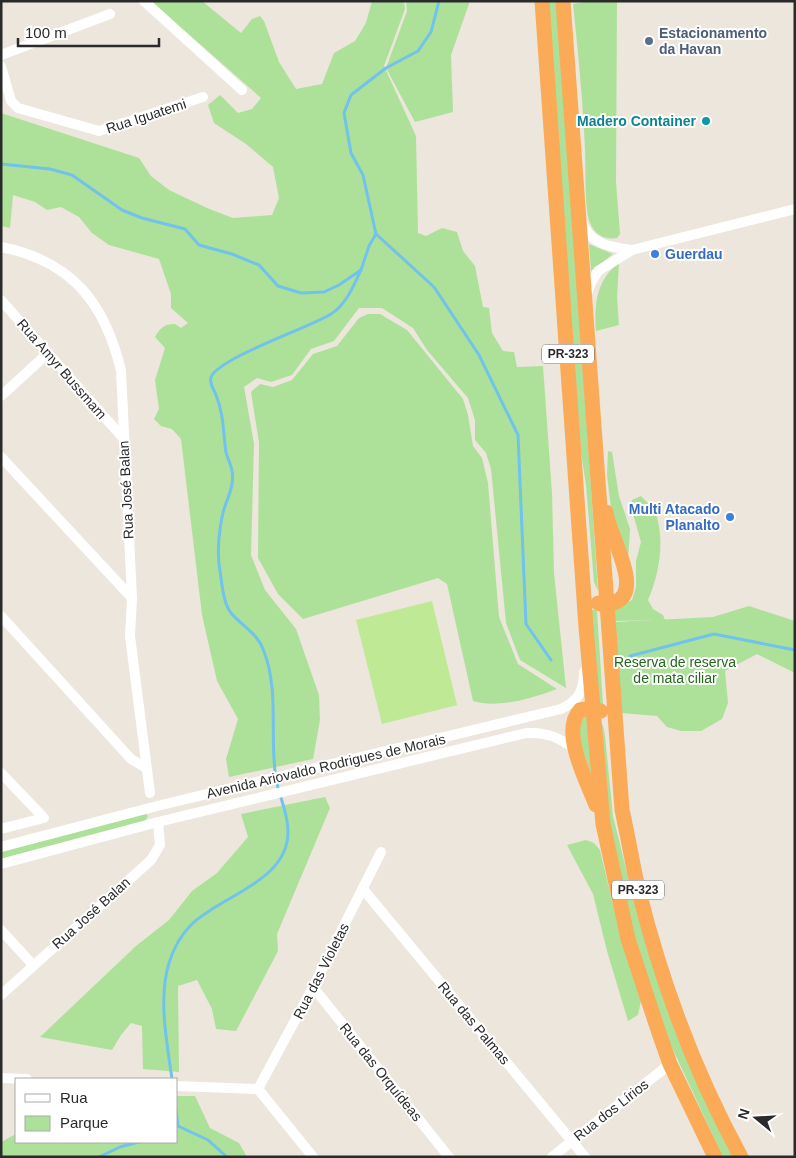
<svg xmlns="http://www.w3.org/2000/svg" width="796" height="1158" font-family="Arial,sans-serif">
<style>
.green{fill:#ade19a}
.pitch{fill:#bfe995}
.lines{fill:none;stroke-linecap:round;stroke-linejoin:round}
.stream{stroke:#71c2ec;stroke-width:3}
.minor{stroke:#fff;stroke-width:10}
.highway{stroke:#fbaa58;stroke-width:15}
.service-dot{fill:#5c6f8a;stroke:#fff;stroke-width:2}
.culture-dot{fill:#0f9aa8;stroke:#fff;stroke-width:2}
.shop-dot{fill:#3f7fe0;stroke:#fff;stroke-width:2}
.labels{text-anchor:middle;stroke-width:4;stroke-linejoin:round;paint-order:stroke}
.shield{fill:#fff;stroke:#6a6a6a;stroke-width:1}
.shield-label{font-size:12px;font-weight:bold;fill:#2a2a2a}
.service-label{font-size:14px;font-weight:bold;fill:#4e5e75;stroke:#fff;text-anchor:start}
.street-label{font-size:14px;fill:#2a2a2a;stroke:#fff}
.culture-label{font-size:14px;font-weight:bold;fill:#0d838f;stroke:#fff;text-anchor:end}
.shop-label{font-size:14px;font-weight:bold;fill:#366cbe;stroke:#fff;text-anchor:start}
.park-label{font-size:14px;fill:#25661b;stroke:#fff}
</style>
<rect width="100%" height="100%" fill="#ece6dc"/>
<!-- green -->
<g class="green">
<path d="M 151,1 L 202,1 L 241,33 L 252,19 L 260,16 L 264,21 L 279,62 L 296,89 L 322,84 L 334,53 L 355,41 L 366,23 L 372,1 L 404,1 L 405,9 L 384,66 L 416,136 L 418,233 L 426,236 L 442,228 L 457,232 L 463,251 L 475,266 L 483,307 L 489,308 L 492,333 L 503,351 L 514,352 L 517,367 L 543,366 L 552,493 L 554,573 L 566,688 L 520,660 L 506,623 L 491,469 L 486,453 L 475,440 L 475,420 L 468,398 L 427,350 L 413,328 L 382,308 L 359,308 L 334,341 L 311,349 L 292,375 L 271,382 L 257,378 L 244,387 L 254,444 L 251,555 L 265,590 L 296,629 L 319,695 L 320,720 L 313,759 L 229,777 L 226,759 L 238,719 L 217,681 L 202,615 L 181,439 L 172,429 L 161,426 L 154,419 L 159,409 L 155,380 L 165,348 L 155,337 C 160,328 164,324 175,324 L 181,328 L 188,323 L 171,308 L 171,294 L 159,259 L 109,245 L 92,233 L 79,217 L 61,207 L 47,210 L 35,202 L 13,195 L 10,228 L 1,226 L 1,113 L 139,158 L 151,176 L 169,190 L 207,208 L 233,218 L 272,215 L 279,198 L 273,167 L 246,144 L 214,123 L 208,105 L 220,95 L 238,113 L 252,109 L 261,98 Z"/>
<polygon points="406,1 470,1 451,55 453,112 415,122 386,68 407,11"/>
<polygon points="548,1 558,1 598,591 594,582 586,485 579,440"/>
<path d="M 589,1 L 617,1 L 616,182 L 620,234 L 617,238 C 605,240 595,235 590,223 C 584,209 586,167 585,150 C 583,101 578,52 573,4 Z"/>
<polygon points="589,244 613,254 591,271"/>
<path d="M 619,263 L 617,298 L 619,325 L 596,331 C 594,305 596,280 619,263 Z"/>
<path d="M 368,314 L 380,314 L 407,330 L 463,399 L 468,415 L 473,446 L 482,458 L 488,483 L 499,617 L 518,664 L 557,689 C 533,698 498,709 473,701 L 447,584 L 438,578 L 303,619 L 278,594 L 258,558 L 259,443 L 251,392 L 260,384 L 273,387 L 292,380 L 313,354 L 337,346 L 359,318 Z"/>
<polygon points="608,451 612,452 619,496 630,529 628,561 613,525 607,475"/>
<path d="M 641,496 C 646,501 653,508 656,514 C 665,541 659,575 648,600 L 653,609 L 663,615 L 665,620 L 615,621 L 614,610 L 632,600 L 636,587 L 636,561 L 641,542 L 631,507 L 632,500 Z"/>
<polygon points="749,606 795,621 795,673 757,654 725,671 728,703 722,719 701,731 681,731 667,727 657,716 621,713 615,622 713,617"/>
<polygon points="591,610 597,610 603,705 598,701"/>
<polygon points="589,714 596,787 579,741 580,719"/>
<polygon points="598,719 603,726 605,736 613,816 633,897 733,1157 723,1157 668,1039 635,941 612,844"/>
<polygon points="325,797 330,808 277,934 278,951 236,1031 216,1029 212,1009 197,980 178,986 179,1072 143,1069 142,1026 131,1023 121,1035 112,1050 40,1037 136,946 169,920 192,891 217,873 248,837 241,814"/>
<polygon points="146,814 148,816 145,821 1,859 1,852"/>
<polygon points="586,840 594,843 600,850 620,935 641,1001 638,1015 628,1021 607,951 593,894 567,845"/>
<polygon points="176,1096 195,1096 210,1128 239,1143 247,1157 1,1157 1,1142 16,1134 16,1142 176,1142"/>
</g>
<!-- pitch -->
<polygon class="pitch" points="432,601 457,705 382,724 356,620"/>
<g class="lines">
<!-- stream -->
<g class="stream">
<polyline points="1,164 50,169 72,175 122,210 142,218 185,229 199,245 232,254 259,265 278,286 301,293 324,292 339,285 361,270 369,246 376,234 363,175 351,153 344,113 351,95 386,68 418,51 431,32 439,1"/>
<polyline points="376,234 434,287 479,355 518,435 526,624 551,660"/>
<polyline points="630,656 714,634 795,650"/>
<path d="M 172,1079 C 167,1043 158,999 169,963 C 173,950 181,935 191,925 C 219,896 289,882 288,831 C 288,812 279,797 276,779 C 269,736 280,690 263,649 C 258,634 241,625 231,613 C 223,603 222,583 220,571 C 217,555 219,533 222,517 C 225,501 235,488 232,471 C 231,464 227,458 226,452 C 223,432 224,415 216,395 C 214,389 209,384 211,377 C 220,357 309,328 331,314 C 346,305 354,285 361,270"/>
<polyline points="176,1110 178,1126 176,1127"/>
<polyline points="178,1126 208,1140 227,1157"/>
<polyline points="99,1157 120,1147 139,1142"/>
</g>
<!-- minor -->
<g class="minor">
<polyline points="144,1 242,90"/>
<polyline points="1,55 110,14"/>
<polyline points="1,66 11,101 18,108 99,131 203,97"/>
<path d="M 582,222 C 590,245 611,247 632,250"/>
<path d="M 1,247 C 72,261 105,303 121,371 L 132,598 L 130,636 L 150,793"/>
<polyline points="587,294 591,283 598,271 632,250 795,209"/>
<polyline points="1,300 123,438"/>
<polyline points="1,396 48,353"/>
<polyline points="1,457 132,598"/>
<polyline points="1,616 131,759 146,768"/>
<polyline points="1,773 44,818 1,829"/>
<path d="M 1,847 L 153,807 L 561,709 C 578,701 584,691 584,672"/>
<path d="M 1,864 L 158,822 L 526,733 C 547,732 558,737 575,749"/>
<polyline points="363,889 585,1157"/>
<polyline points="1,930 33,965"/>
<polyline points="313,987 449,1157"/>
<polyline points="1,995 151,860 160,845 158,822"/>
<polyline points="1,1078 27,1079"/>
<polyline points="176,1086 258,1089"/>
<polyline points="258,1089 313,987 381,852"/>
<polyline points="258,1089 313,1157"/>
<polyline points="552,1157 670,1064"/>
</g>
<!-- highway -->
<g class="highway">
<polyline points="542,1 586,627 603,824 628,939 659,1033 670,1064 715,1157"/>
<path d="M 563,1 L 622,810 C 628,836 632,862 638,888 C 661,981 695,1073 741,1157"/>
<path d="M 598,603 C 604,606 609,605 616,602 C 644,589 608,534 606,512"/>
<path d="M 596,805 C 587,781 560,732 580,710 L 592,708 L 601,711"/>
</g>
</g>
<!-- markers -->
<circle class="service-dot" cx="649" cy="41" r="5"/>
<circle class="culture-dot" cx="706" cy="121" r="5"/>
<g class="shop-dot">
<circle cx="655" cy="254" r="5"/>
<circle cx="730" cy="517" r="5"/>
</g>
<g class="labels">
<!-- shield labels -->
<g class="shield">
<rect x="542" y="344.5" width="52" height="19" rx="4"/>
<rect x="612" y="880.5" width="52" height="19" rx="4"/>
</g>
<g class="shield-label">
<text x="568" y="358">PR-323</text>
<text x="638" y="894">PR-323</text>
</g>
<!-- service labels -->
<g class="service-label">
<text x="659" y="38">Estacionamento<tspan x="659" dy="16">da Havan</tspan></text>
</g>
<!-- street labels -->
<g class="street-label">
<text transform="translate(146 116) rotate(-18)" y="5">Rua Iguatemi</text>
<text transform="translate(62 369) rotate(49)" y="5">Rua Amyr Bussmam</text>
<text transform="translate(126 490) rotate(-93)" y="5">Rua José Balan</text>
<text transform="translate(326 766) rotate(-13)" y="5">Avenida Ariovaldo Rodrigues de Morais</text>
<text transform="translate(91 913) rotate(-42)" y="5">Rua José Balan</text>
<text transform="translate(321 971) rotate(-63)" y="5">Rua das Violetas</text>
<text transform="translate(474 1023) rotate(50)" y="5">Rua das Palmas</text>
<text transform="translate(381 1072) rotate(51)" y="5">Rua das Orquídeas</text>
<text transform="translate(611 1110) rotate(-38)" y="5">Rua dos Lírios</text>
</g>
<!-- culture labels -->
<g class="culture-label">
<text x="696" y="126">Madero Container</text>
</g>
<!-- shop labels -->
<g class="shop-label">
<text x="665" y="259">Guerdau</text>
<text x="720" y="514" text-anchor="end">Multi Atacado<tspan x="720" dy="16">Planalto</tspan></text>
</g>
<!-- park labels -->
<g class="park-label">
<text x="675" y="667">Reserva de reserva<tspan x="675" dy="16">de mata ciliar</tspan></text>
</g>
</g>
<!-- border -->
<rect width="796" height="1158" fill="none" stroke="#2a2a2a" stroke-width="5"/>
<!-- legend -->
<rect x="15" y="1078" width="162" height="65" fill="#ffffff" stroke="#aaaaaa"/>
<rect x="25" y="1094" width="25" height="8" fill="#ffffff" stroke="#aaaaaa"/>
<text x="60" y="1103" font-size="15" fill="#2a2a2a">Rua</text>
<rect x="25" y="1116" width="25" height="15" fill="#ade19a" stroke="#aaaaaa"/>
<text x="60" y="1128" font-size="15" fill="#2a2a2a">Parque</text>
<!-- north arrow -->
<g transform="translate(756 1118) rotate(288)" stroke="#ffffff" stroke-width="4" paint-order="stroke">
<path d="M0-4L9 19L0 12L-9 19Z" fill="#2a2a2a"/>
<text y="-8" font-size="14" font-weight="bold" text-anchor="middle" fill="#2a2a2a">N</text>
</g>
<!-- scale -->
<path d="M18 38v8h141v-8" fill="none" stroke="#2a2a2a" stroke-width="2.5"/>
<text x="25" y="38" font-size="15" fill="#2a2a2a" stroke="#ffffff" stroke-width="4" paint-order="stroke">100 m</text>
</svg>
